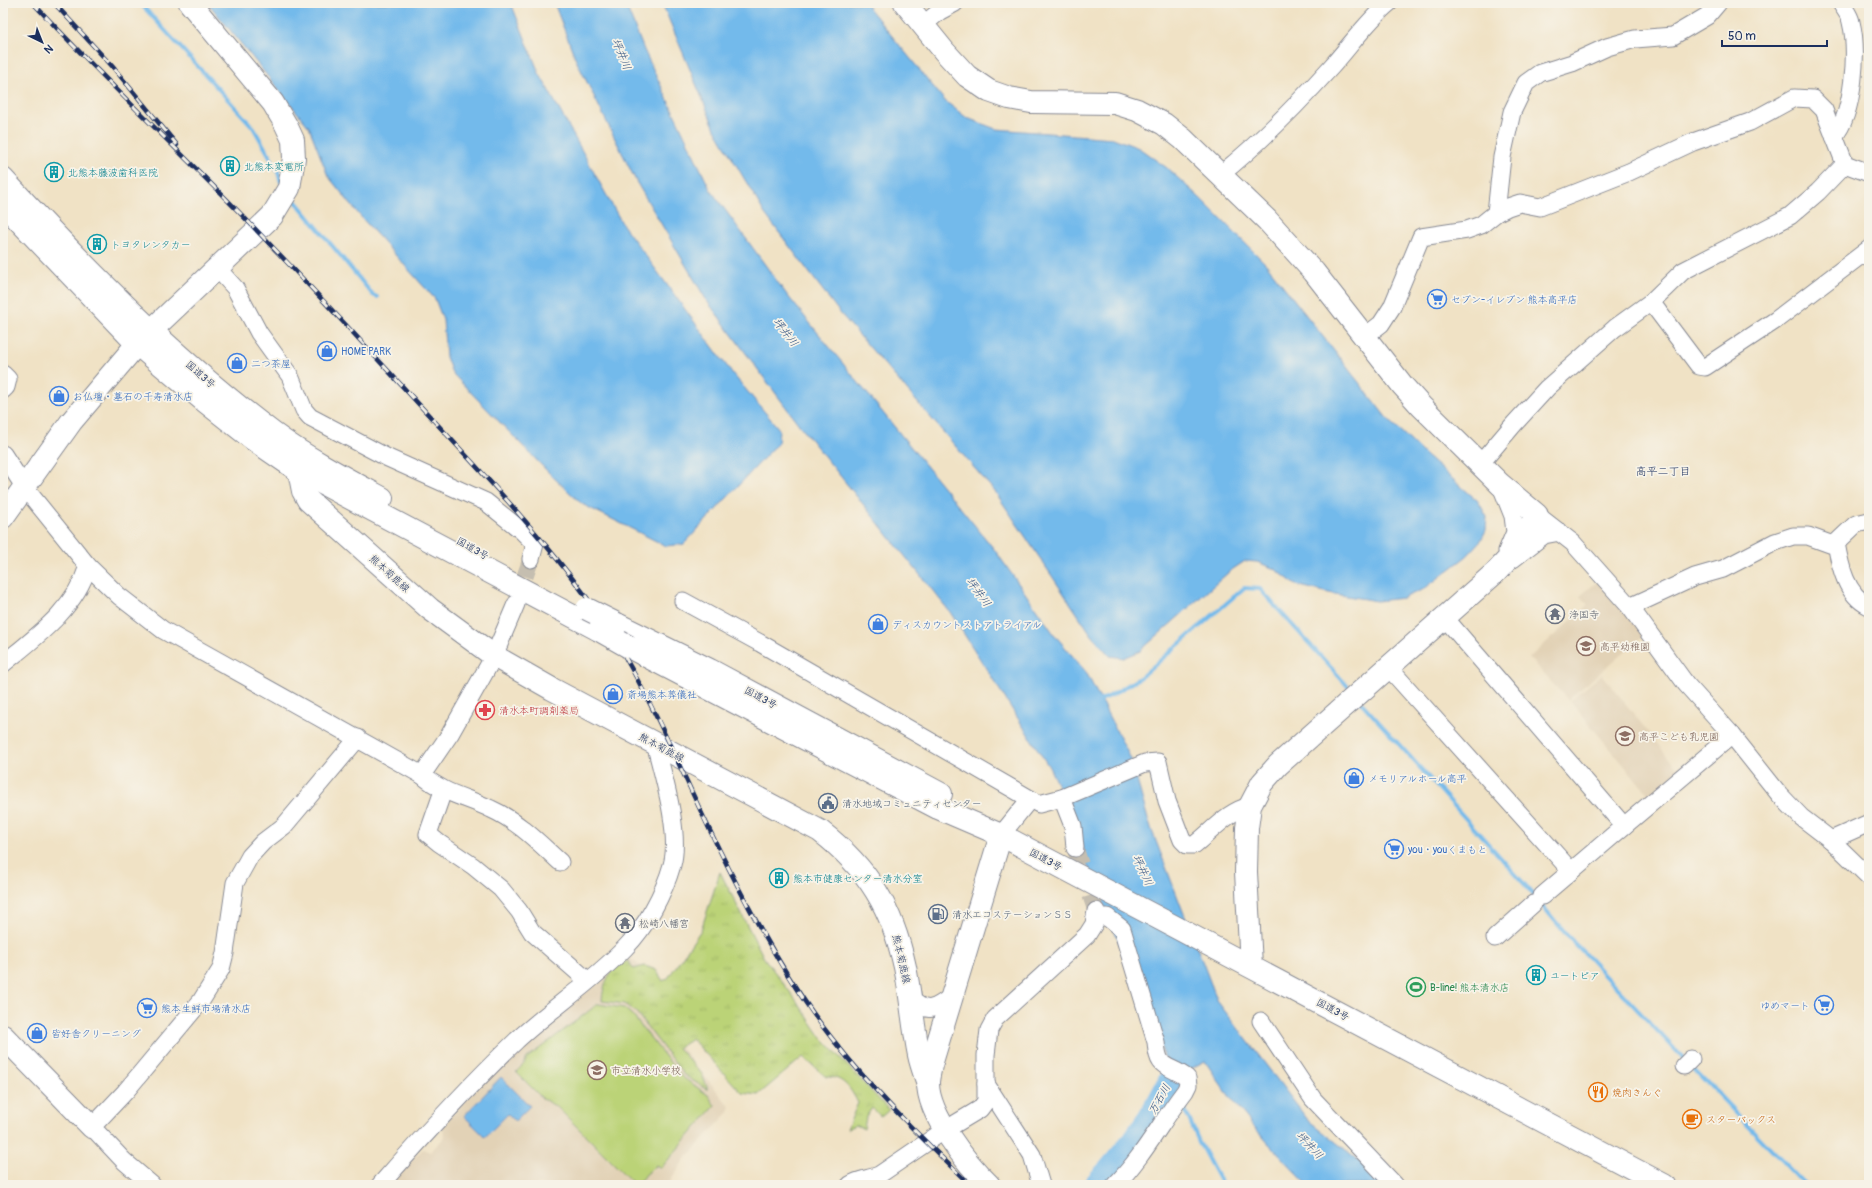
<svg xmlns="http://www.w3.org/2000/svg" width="1872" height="1188" font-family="Pangolin,'Klee One',sans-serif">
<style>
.built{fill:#e2d2b6}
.grass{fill:url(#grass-tufts);stroke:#6b816a}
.pitch{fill:#bbd377;stroke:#6b816a}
.water{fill:#73baeb;stroke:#4774a4}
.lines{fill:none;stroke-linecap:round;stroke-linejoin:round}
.stream{stroke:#73baeb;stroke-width:4}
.river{stroke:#73baeb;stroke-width:25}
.street-tunnel{stroke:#c5beb0;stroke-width:17;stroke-dasharray:17 8;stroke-linecap:butt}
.street-casing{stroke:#868892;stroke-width:19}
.secondary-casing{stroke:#868892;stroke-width:24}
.primary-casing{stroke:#868892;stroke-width:24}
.highway-casing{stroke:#868892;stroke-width:24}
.street{stroke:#fff;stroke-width:17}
.secondary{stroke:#fff;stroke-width:22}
.primary{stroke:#fff;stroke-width:22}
.highway{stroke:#fff;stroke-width:22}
.rail-casing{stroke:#1b2f5e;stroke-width:4.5}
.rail{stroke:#f7f3e8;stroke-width:3;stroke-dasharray:9;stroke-linecap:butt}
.highway-bridge-casing{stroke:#868892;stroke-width:24;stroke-linecap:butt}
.highway-bridge{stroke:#fff;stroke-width:22}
.labels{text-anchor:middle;stroke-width:3.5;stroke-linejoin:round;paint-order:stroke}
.culture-label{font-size:10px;fill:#0d838f;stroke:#f7f3e8;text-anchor:start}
.shop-label{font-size:10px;fill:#366cbe;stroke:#f7f3e8;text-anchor:start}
.street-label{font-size:10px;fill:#1b2f5e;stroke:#f7f3e8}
.worship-label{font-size:10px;fill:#5b616d;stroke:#f7f3e8;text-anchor:start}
.education-label{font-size:10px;fill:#785e54;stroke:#f7f3e8;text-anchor:start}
.health-label{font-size:10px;fill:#be3a42;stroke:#f7f3e8;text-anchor:start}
.service-label{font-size:10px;fill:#4e5e75;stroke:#f7f3e8;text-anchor:start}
.leisure-label{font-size:10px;fill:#27864d;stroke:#f7f3e8;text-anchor:start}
.food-label{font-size:10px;fill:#c56008;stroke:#f7f3e8;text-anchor:start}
.water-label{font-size:11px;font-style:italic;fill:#315281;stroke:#f7f3e8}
.neighbourhood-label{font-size:11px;fill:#1b2f5e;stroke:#f7f3e8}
</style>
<defs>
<pattern id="grass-tufts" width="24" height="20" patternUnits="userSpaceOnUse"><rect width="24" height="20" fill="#bbd377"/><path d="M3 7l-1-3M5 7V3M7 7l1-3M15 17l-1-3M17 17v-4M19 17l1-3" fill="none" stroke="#a0b569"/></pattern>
</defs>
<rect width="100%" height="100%" fill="#f7f3e8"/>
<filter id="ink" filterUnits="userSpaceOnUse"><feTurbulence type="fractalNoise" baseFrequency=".025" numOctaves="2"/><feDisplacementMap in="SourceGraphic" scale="8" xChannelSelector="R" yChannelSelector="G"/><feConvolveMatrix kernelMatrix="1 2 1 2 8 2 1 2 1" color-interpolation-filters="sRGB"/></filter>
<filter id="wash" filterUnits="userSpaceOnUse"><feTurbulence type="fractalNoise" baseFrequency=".012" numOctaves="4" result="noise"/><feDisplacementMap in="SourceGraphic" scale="16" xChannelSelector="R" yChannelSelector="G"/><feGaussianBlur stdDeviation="0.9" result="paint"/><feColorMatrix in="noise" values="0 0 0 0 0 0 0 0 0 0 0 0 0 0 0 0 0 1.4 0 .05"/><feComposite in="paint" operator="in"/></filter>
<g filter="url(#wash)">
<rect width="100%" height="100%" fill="#f0e2c5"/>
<!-- built -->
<g class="built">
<polygon points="1598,581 1644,635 1568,700 1529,658 1588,605 1580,596"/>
<polygon points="1602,674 1679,771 1650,796 1570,701"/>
<polygon points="630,958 646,970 669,1033 730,1107 729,1112 684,1160 668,1185 387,1185 423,1149 430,1152 444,1138 443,1125 504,1061 623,959"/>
</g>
<!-- grass -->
<path class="grass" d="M 720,872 L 764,958 L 796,1000 L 821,1037 L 889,1110 L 881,1117 L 872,1108 L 866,1117 L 864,1129 L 856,1125 L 847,1129 L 858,1103 C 851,1089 843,1076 826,1077 L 803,1057 L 758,1095 L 742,1093 L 692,1039 L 678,1048 L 702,1074 L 708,1090 L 684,1075 L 636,1012 L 624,1004 L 602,1001 C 603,984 610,965 629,961 L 633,969 L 645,966 L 656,970 L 663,981 L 668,978 L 701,930 Z"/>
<!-- pitch -->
<polygon class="pitch" points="598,1004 624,1008 632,1015 681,1076 708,1095 715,1106 661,1168 656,1165 635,1185 557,1107 543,1099 516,1072 524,1064 527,1058"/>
<!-- water -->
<g class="water">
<polygon points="208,3 511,3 539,73 623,225 732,373 779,429 778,443 684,544 666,546 582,504 551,475 452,373 446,357 443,320 435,299 361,217 328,176 309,127"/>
<path d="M 554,3 L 625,3 L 644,50 L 710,189 L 787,295 L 994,549 L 1054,634 L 1086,672 L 1131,759 L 1149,823 L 1218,1002 L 1308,1120 L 1390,1185 L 1308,1185 C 1271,1148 1233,1105 1205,1061 L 1184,1072 L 1163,1056 L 1160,1040 L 1086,862 L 1079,830 L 1049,767 L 950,612 L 800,426 L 707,301 L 637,183 L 576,60 Z"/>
<polygon points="662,3 865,3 945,101 967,118 996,129 1113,138 1139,148 1167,168 1201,199 1266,264 1386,417 1427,457 1478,501 1487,517 1486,530 1480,542 1467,556 1424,589 1403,598 1377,601 1329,593 1296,585 1275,569 1257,562 1245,561 1230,571 1140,651 1124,658 1110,656 1091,634 996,493 840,313 765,214 715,129"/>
<polygon points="501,1077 530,1106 515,1121 508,1114 485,1137 464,1116"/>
</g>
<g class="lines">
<!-- stream -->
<g class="stream">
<polyline points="140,3 253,127 277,169 281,182"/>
<polyline points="292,197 373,295 377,297"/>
<polyline points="1360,701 1527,887 1565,933 1684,1059"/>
<polyline points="1096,702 1110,696 1141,677 1244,588 1260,589 1352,691"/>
<polyline points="1690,1065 1805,1185"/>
<polyline points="1171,1083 1177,1093"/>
<polyline points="1182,1103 1200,1144 1222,1185"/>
<polyline points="1865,1185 1869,1181"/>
</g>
<!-- river -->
<path class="river" d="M 1096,1185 C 1134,1146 1166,1099 1185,1047"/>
</g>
</g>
<g filter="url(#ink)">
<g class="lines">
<!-- street-tunnel -->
<g class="street-tunnel">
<polyline points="517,600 531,559"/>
<polyline points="1075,848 1096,911"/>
</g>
<defs>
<g id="street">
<polyline points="923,25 940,11 955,3"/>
<path d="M 1834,136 C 1854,114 1858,50 1851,22 C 1850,15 1844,9 1841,3"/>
<path d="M 1220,175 C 1261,142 1297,105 1332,66 C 1351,45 1367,21 1389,3"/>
<polyline points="1496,213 1508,207 1520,203 1540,207 1629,172 1693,142 1750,122 1794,98 1813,99 1824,110 1845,164 1869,173"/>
<polyline points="216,267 235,288 259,333 290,376 304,410 310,417 388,458 486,502 522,531 535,544 531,559"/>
<polyline points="1651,302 1699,366 1705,367 1776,320 1869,249"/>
<polyline points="1364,337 1381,324 1392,307 1421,237 1467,230 1481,225 1496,213 1502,157 1512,112 1526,83 1540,73 1572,63 1607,47 1635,39 1673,36 1707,16 1718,3"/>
<polyline points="3,374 8,379 6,387 3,390"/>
<polyline points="3,454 25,488 88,566 119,596 163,630 422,775 450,734 494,656 516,604"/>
<polyline points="1481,463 1514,424 1547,388 1615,328 1651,302 1683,271 1790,216 1818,192 1845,164"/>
<polyline points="1501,486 1513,516 1515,532 1507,551"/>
<polyline points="1537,515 1573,543 1630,607 1686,684 1732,735 1779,794 1801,817 1831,840 1869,877"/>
<path d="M 1836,543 C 1840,566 1846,595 1869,606"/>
<polyline points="1513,559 1544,535 1560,532"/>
<path d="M 683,601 L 760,643 L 1039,804 L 1062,798 L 1145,763 L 1158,762 L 1167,801 L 1182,840 L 1187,845 L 1194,845 C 1211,832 1229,810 1250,806"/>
<polyline points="1630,607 1695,577 1723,569 1775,542 1793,536 1808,536 1830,544 1836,543 1856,524 1869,521"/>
<polyline points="1445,618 1624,826 1732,735"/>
<path d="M 3,664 C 37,636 75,609 88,566"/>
<polyline points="1389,668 1571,871"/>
<path d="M 422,775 C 444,794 466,797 491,809 C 518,821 539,843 560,862"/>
<polyline points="443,791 428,834 439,843 473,866 501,889 519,911 532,932 588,981"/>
<polyline points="1062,798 1073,826 1075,848"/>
<polyline points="1001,835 1030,799"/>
<polyline points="1831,840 1869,823"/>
<polyline points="1542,896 1624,826"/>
<path d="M 1095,917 L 1107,917 L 1122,929 L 1156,1042 C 1158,1072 1168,1063 1187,1078 L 1188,1085 L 1185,1091 C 1161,1122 1143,1157 1115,1185"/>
<polyline points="1495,938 1533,904"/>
<path d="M 910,998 C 927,1015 935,1009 952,996"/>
<polyline points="1261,1021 1313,1099 1395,1185"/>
<polyline points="1684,1066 1691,1059"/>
<polyline points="986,1084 1032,1155 1041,1185"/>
<polyline points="152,1185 124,1161 92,1127 125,1092 201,1001 221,969 225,953 235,883 250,856 263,842 284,826 358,738"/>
<path d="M 380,1185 C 424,1135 469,1086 517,1040 C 552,1008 592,982 625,948 C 646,927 664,893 672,865 C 681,833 663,775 655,743"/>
<path d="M 850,1185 C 859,1179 869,1179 879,1175 L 945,1130 L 980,1109 L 986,1101 L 986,1055 L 989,1030 L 995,1019 L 1087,935 L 1094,924 L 1096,911"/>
</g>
<g id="secondary">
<polyline points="905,3 944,51 967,76 989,91 1009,98 1031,102 1115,103 1137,110 1164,124 1183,139 1267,220 1314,272 1403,386 1421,406 1500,484 1537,515 1512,555 1497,571 1278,765 1262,783 1250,806 1247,828 1246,872 1251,966"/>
<polyline points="3,517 71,422 137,344 272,216 289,188 294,158 293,140 286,125 273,103 190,3"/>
<polyline points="3,1036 92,1127"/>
</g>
<g id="primary">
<path d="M 299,471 L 303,491 L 308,500 L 430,609 L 494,656 L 552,689 L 820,831 C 869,869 892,908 905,967 C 911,996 913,1026 919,1055 C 921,1065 925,1075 928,1084"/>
<path d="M 989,1185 C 967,1164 928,1115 928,1083 C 928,1078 930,1071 931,1065 L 1001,835"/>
</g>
<g id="highway">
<path d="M 3,179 C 87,270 174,359 273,433 C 307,458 345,478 382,498"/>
<polyline points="3,204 137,344 202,399 254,440 299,471 599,630"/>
<polyline points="617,624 710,670 941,794"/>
<polyline points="629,647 938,808 1001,835 1664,1185"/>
</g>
</defs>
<!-- street casing -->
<use href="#street" class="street-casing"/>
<!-- secondary casing -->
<use href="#secondary" class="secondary-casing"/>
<!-- primary casing -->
<use href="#primary" class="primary-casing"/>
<!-- highway casing -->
<use href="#highway" class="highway-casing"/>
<!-- street -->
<use href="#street" class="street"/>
<!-- secondary -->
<use href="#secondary" class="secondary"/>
<!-- primary -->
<use href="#primary" class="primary"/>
<!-- highway -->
<use href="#highway" class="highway"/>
<defs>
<g id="rail">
<path d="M 33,3 C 99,74 169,141 237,210 C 301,276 363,343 425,411 C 487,478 550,544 603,620 C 614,634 621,650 630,666 C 666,730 693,799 727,865 C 757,925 792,989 834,1041 C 875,1093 923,1139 970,1185"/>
<polyline points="54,3 112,66 177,145"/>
</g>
</defs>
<!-- rail casing -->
<use href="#rail" class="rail-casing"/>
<!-- rail -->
<use href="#rail" class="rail"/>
<defs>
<g id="highway-bridge">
<polyline points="587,609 617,624"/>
<polyline points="599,630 629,647"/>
</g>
</defs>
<!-- highway-bridge casing -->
<use href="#highway-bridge" class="highway-bridge-casing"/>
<!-- highway-bridge -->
<use href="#highway-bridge" class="highway-bridge"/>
</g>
</g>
<!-- icons -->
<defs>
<symbol id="building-ring" viewBox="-11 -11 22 22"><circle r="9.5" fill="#f7f3e8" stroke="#0f9aa8" stroke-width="1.5"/><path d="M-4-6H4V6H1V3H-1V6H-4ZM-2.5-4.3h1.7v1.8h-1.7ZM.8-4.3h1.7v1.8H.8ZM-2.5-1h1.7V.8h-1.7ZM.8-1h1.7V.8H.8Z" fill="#0f9aa8"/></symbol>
<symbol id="supermarket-ring" viewBox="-11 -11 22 22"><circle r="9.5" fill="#f7f3e8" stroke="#3f7fe0" stroke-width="1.5"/><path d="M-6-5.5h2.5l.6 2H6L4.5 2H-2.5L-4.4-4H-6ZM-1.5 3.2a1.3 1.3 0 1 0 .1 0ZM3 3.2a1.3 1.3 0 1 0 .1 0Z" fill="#3f7fe0"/></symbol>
<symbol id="shop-ring" viewBox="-11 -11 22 22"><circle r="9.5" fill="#f7f3e8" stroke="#3f7fe0" stroke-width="1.5"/><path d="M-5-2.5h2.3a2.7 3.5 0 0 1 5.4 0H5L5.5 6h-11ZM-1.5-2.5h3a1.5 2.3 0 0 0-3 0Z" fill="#3f7fe0"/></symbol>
<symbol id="temple-ring" viewBox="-11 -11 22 22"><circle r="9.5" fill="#f7f3e8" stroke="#6b7280" stroke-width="1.5"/><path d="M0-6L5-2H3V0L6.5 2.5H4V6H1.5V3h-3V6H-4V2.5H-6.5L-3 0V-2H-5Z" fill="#6b7280"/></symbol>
<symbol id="school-ring" viewBox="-11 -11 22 22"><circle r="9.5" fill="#f7f3e8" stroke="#8d6e63" stroke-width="1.5"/><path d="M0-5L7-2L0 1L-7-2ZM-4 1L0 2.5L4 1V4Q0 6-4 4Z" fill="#8d6e63"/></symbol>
<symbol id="pharmacy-ring" viewBox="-11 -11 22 22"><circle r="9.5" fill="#f7f3e8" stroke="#e0444e" stroke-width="1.5"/><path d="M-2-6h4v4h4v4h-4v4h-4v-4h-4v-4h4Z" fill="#e0444e"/></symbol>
<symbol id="civic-ring" viewBox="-11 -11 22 22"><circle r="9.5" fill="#f7f3e8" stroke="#5c6f8a" stroke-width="1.5"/><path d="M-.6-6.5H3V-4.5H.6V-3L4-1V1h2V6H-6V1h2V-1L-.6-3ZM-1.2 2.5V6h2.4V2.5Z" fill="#5c6f8a"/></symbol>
<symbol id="fuel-ring" viewBox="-11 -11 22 22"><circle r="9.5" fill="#f7f3e8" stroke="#5c6f8a" stroke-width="1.5"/><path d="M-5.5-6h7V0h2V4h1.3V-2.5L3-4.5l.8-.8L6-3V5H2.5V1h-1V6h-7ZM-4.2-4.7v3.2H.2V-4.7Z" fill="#5c6f8a"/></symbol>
<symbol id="stadium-ring" viewBox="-11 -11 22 22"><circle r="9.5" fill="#f7f3e8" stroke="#2e9e5b" stroke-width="1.5"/><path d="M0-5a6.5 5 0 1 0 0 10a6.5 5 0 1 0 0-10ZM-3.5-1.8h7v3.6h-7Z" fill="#2e9e5b"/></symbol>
<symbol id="restaurant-ring" viewBox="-11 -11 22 22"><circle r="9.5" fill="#f7f3e8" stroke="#e8710a" stroke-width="1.5"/><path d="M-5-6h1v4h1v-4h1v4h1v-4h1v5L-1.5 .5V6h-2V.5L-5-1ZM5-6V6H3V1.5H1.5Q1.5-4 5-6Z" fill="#e8710a"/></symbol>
<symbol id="cafe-ring" viewBox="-11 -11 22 22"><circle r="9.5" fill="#f7f3e8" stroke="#e8710a" stroke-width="1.5"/><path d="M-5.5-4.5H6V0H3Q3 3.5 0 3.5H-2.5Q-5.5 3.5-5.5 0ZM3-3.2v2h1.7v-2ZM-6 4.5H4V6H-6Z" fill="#e8710a"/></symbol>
</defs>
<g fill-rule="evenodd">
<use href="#building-ring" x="219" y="155" width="22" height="22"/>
<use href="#building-ring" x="43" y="161" width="22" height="22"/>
<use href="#building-ring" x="86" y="233" width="22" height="22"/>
<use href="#supermarket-ring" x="1426" y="288" width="22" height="22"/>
<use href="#shop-ring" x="316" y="340" width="22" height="22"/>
<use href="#shop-ring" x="226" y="352" width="22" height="22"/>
<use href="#shop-ring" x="48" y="385" width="22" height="22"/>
<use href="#temple-ring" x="1544" y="603" width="22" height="22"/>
<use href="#shop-ring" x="867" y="613" width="22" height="22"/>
<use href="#school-ring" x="1575" y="635" width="22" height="22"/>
<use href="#shop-ring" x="602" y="683" width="22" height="22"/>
<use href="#pharmacy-ring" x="474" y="699" width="22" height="22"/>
<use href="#school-ring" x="1614" y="725" width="22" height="22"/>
<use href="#shop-ring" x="1343" y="767" width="22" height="22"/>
<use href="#civic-ring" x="817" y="792" width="22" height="22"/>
<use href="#supermarket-ring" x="1383" y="838" width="22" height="22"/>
<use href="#building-ring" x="768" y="867" width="22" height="22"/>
<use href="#fuel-ring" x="927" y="903" width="22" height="22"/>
<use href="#temple-ring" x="614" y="912" width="22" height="22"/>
<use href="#building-ring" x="1525" y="964" width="22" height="22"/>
<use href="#stadium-ring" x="1405" y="976" width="22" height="22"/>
<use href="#supermarket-ring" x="1813" y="994" width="22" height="22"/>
<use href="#supermarket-ring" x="136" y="997" width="22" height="22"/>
<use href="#shop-ring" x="26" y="1022" width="22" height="22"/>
<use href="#school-ring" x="586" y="1059" width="22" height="22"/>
<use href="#restaurant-ring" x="1587" y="1081" width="22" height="22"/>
<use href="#cafe-ring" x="1681" y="1108" width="22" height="22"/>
</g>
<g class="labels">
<!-- culture labels -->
<g class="culture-label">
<text x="244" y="170">北熊本変電所</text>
<text x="68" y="176">北熊本藤波歯科医院</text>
<text x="111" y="248">トヨタレンタカー</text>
<text x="793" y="882">熊本市健康センター清水分室</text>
<text x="1550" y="979">ユートピア</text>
</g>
<!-- shop labels -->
<g class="shop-label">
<text x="1451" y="303">セブン-イレブン 熊本高平店</text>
<text x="341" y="355">HOME PARK</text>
<text x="251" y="367">二つ茶屋</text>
<text x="73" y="400">お仏壇・墓石の千寿清水店</text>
<text x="892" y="628">ディスカウントストアトライアル</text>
<text x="627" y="698">斎場熊本葬儀社</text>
<text x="1368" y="782">メモリアルホール高平</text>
<text x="1408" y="853">you・youくまもと</text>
<text x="1810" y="1009" text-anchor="end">ゆめマート</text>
<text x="161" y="1012">熊本生鮮市場清水店</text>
<text x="51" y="1037">皆好舎クリーニング</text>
</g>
<!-- street labels -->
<g class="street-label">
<text transform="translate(201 374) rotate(41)" y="4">国道3号</text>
<text transform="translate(473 548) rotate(29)" y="4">国道3号</text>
<text transform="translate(390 573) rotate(42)" y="4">熊本菊鹿線</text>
<text transform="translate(761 697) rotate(28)" y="4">国道3号</text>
<text transform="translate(662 747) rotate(28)" y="4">熊本菊鹿線</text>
<text transform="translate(1046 859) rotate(28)" y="4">国道3号</text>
<text transform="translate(902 959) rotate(77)" y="4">熊本菊鹿線</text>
<text transform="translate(1333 1009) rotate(28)" y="4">国道3号</text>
</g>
<!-- worship labels -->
<g class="worship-label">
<text x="1569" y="618">浄国寺</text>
<text x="639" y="927">松崎八幡宮</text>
</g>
<!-- education labels -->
<g class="education-label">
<text x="1600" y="650">高平幼稚園</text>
<text x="1639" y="740">高平こども乳児園</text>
<text x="611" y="1074">市立清水小学校</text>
</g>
<!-- health labels -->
<g class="health-label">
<text x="499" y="714">清水本町調剤薬局</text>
</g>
<!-- service labels -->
<g class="service-label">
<text x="842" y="807">清水地域コミュニティセンター</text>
<text x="952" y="918">清水エコステーションＳＳ</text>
</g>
<!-- leisure labels -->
<g class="leisure-label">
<text x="1430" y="991">B-line! 熊本清水店</text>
</g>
<!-- food labels -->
<g class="food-label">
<text x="1612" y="1096">焼肉きんぐ</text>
<text x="1706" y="1123">スターバックス</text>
</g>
<!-- water labels -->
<g class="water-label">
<text transform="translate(622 54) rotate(68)" y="4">坪井川</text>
<text transform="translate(786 332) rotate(52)" y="4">坪井川</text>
<text transform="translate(979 592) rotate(54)" y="4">坪井川</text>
<text transform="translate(1143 870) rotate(65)" y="4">坪井川</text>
<text transform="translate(1159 1099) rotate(-61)" y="4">万石川</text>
<text transform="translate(1310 1145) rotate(47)" y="4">坪井川</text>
</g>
<!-- neighbourhood labels -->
<g class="neighbourhood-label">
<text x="1663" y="475">高平二丁目</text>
</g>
</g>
<!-- margin -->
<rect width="1872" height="1188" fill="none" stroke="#f7f3e8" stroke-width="16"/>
<!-- north arrow -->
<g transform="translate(42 42) rotate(137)" stroke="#f7f3e8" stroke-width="3" paint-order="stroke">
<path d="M0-3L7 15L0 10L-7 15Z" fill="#1b2f5e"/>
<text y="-6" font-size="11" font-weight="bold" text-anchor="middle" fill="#1b2f5e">N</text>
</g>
<!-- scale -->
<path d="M1722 40v6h105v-6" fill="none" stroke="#1b2f5e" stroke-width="2"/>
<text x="1728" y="40" font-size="12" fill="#1b2f5e" stroke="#f7f3e8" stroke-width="3" paint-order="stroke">50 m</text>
</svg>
